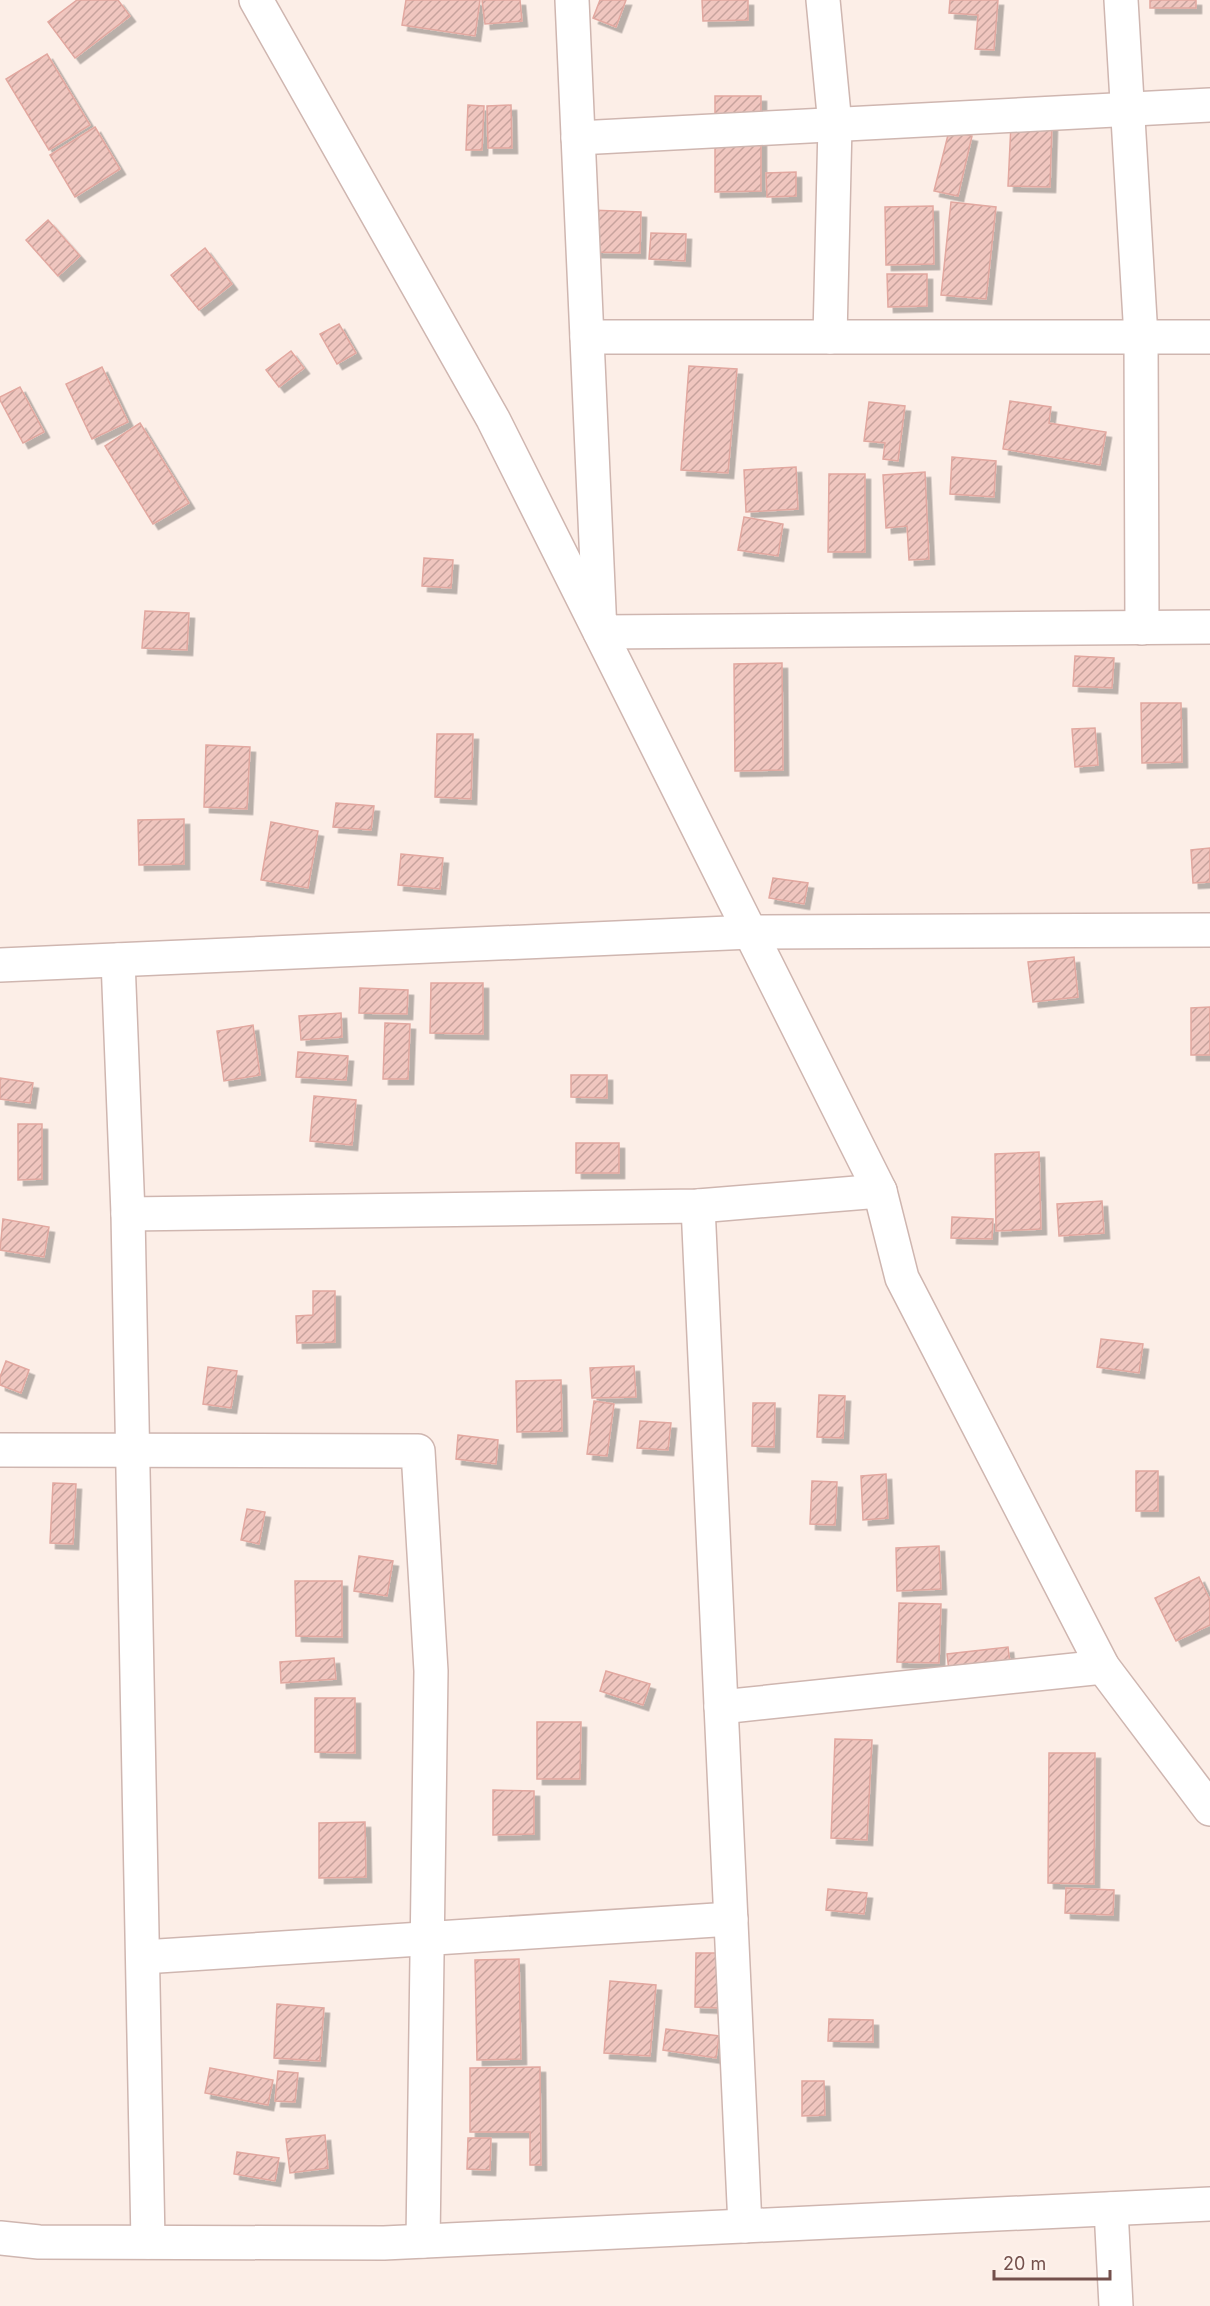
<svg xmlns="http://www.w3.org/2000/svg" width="1210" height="2306" font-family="Inter,sans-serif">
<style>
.building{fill:url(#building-hatch);stroke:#e2a8a0;stroke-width:1.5;filter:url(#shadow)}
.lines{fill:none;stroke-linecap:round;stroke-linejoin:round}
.minor-casing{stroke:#cfb6b0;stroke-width:36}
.minor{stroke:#fff;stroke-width:33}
</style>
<defs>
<pattern id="building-hatch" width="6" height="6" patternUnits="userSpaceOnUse" patternTransform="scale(1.5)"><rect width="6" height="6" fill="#f0c6bf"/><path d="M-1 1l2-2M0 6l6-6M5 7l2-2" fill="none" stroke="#c7a39d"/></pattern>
<filter id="shadow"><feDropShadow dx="5.5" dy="5.5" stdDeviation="0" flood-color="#0004"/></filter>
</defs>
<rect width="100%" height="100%" fill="#fceee7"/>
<!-- building -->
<g class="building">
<polygon points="77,0 118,0 130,16 75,58 48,22"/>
<polygon points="406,0 480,0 475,36 402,25"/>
<polygon points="482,0 520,0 522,21 485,24"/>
<polygon points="600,0 626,0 616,27 593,18"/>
<polygon points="702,0 748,0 748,20 703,21"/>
<polygon points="950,0 998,0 994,50 975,49 978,15 949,13"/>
<rect x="1150" y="0" width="46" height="8"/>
<polygon points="47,54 90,125 49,150 6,79"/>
<polygon points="715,96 761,96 761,191 715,192"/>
<polygon points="468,105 484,106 482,150 466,150"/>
<polygon points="511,105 512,148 488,148 487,106"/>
<polygon points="1011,124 1052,125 1050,187 1008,186"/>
<polygon points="95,127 120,169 75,197 50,155"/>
<polygon points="949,131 972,136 958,196 934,191"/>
<polygon points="796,172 796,196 767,197 766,173"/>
<polygon points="951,202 996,207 986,299 941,295"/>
<polygon points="933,206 934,264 886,265 885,207"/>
<polygon points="590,210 641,212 640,253 589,252"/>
<polygon points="48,220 80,256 58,276 26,240"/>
<polygon points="651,233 686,234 685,261 649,259"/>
<polygon points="205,248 232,284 199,310 171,275"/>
<polygon points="887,274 927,274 927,306 888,307"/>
<polygon points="339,324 356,353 337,364 320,334"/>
<polygon points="291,351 304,368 279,387 266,370"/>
<polygon points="689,366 737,369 728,473 681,470"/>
<polygon points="102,367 128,422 92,439 66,384"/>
<polygon points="20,387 44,432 23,443 0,400 0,397"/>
<polygon points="1010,401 1051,407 1049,423 1106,432 1100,465 1003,449"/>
<polygon points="869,402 905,406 898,461 883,459 885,443 864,441"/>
<polygon points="140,423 189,503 153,524 105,446"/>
<polygon points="952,457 996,461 994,497 950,494"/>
<polygon points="796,467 798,509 746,512 744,470"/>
<polygon points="925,472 929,559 909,560 907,526 886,528 883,475"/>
<polygon points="829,474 865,474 865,552 828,552"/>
<polygon points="744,517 783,524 778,556 738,550"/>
<polygon points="424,558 453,560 451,588 422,586"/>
<polygon points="145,611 189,613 187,650 142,648"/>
<polygon points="1075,656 1114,658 1112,688 1073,686"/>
<polygon points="782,663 783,770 735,771 734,664"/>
<polygon points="1141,703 1181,703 1182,762 1142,763"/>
<polygon points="1095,728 1098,765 1075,767 1072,729"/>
<polygon points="437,734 473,734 471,799 435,797"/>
<polygon points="206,745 250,747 247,809 204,807"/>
<polygon points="336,803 374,806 371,830 333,827"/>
<polygon points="184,819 184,864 139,865 138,820"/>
<polygon points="271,822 318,831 308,888 261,880"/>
<polygon points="1210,848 1210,882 1193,883 1191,850"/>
<polygon points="401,854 443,858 440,889 398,885"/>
<polygon points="773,878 808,883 804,904 769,898"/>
<polygon points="1074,957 1078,997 1033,1002 1028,962"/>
<polygon points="431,983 483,983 483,1034 430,1033"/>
<polygon points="360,988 408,990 407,1014 359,1013"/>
<polygon points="1210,1007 1210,1055 1191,1055 1191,1008"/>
<polygon points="341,1013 342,1037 301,1040 299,1016"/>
<polygon points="385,1023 410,1024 408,1079 383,1079"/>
<polygon points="253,1025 260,1075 224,1081 217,1031"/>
<polygon points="298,1052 348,1056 346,1080 296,1077"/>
<polygon points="571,1075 607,1075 607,1098 571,1097"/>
<polygon points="0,1078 33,1083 30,1103 0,1099"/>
<polygon points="314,1096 356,1100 352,1145 310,1141"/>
<polygon points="18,1124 42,1124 42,1179 18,1180"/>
<rect x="576" y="1143" width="43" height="30"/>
<polygon points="1039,1152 1041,1229 996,1231 995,1154"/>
<polygon points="1102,1201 1104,1233 1059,1236 1057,1204"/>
<polygon points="952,1217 993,1219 992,1239 951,1238"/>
<polygon points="3,1219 49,1227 44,1257 0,1250"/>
<polygon points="313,1291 335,1291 335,1342 297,1343 296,1316 313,1315"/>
<polygon points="1101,1339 1143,1344 1139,1373 1097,1367"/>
<polygon points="6,1361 29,1370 21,1393 0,1385 0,1377"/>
<polygon points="634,1366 636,1397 592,1398 590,1368"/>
<polygon points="208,1367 237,1371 231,1408 203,1404"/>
<polygon points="561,1380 562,1431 517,1432 516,1381"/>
<polygon points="819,1395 845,1396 843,1438 817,1437"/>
<polygon points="594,1401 614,1404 607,1456 587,1454"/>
<polygon points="753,1403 775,1403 774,1447 752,1446"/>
<polygon points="640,1421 671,1423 668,1450 637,1448"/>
<polygon points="458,1435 498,1440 496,1464 456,1459"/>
<rect x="1136" y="1471" width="22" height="40"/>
<polygon points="886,1474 888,1518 863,1520 861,1476"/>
<polygon points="812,1481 837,1482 835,1525 810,1524"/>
<polygon points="53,1483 76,1484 73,1544 50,1543"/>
<polygon points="247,1509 265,1512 259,1544 241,1540"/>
<polygon points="939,1546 941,1589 897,1591 896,1548"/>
<polygon points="359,1556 393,1561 387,1596 354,1591"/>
<polygon points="1199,1577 1210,1600 1210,1625 1176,1641 1155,1598"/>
<polygon points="295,1581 342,1581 342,1637 296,1636"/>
<polygon points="899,1603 941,1604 939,1663 897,1662"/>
<polygon points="1008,1647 1011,1671 950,1679 947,1654"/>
<polygon points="334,1658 336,1679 281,1683 280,1662"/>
<polygon points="606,1671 650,1684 643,1705 600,1691"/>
<polygon points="315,1698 355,1698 355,1753 315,1752"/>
<polygon points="537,1722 581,1722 580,1779 537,1779"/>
<polygon points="835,1739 872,1740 867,1840 831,1838"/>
<polygon points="1049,1753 1095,1753 1094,1884 1048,1883"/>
<polygon points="493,1790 534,1791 534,1834 493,1835"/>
<polygon points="365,1822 366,1877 319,1878 319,1823"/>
<polygon points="1066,1888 1114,1890 1113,1915 1065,1913"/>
<polygon points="828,1889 867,1893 864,1914 826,1910"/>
<polygon points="696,1953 718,1953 718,2008 695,2007"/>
<polygon points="519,1959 521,2059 477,2060 475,1960"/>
<polygon points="610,1981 656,1985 650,2056 604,2053"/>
<polygon points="277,2004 324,2008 320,2061 274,2058"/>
<polygon points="829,2019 873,2020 873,2042 828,2041"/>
<polygon points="666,2029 719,2036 716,2058 663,2050"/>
<polygon points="540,2067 541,2165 530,2165 530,2132 470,2132 470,2068"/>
<polygon points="210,2068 273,2080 268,2105 205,2093"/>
<polygon points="278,2071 298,2073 295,2102 275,2101"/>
<polygon points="802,2081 824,2081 825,2115 802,2116"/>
<polygon points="325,2135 328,2168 290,2173 286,2139"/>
<polygon points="468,2138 491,2138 490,2170 467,2169"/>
<polygon points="237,2152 279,2158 275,2181 234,2174"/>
</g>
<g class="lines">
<defs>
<g id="minor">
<polyline points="256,0 493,419 880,1191 902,1278 1103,1667 1210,1809"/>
<polyline points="572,0 600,632 1210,627"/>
<polyline points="823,0 835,125 830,337"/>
<polyline points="1121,0 1141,337 1142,628"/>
<polyline points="578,138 1210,105"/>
<polyline points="587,337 1210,337"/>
<polyline points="118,960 128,1214 148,2242"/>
<polyline points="0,965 751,932 1210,930"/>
<polyline points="698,1206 745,2226"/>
<polyline points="128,1214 698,1206 880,1191"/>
<polyline points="0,1450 418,1451 431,1671 423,2241"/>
<polyline points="721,1707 1103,1667"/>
<polyline points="143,1957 731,1919"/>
<polyline points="1111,2209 1116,2306"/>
<polyline points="0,2238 39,2242 384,2243 1210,2204"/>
</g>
</defs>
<!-- minor casing -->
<use href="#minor" class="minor-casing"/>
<!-- minor -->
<use href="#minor" class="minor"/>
</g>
<!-- scale -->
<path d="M994 2270v9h116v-9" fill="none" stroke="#74504c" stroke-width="3"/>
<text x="1003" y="2270" font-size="18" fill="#74504c" stroke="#fef3ed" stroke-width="4.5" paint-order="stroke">20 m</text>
</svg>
